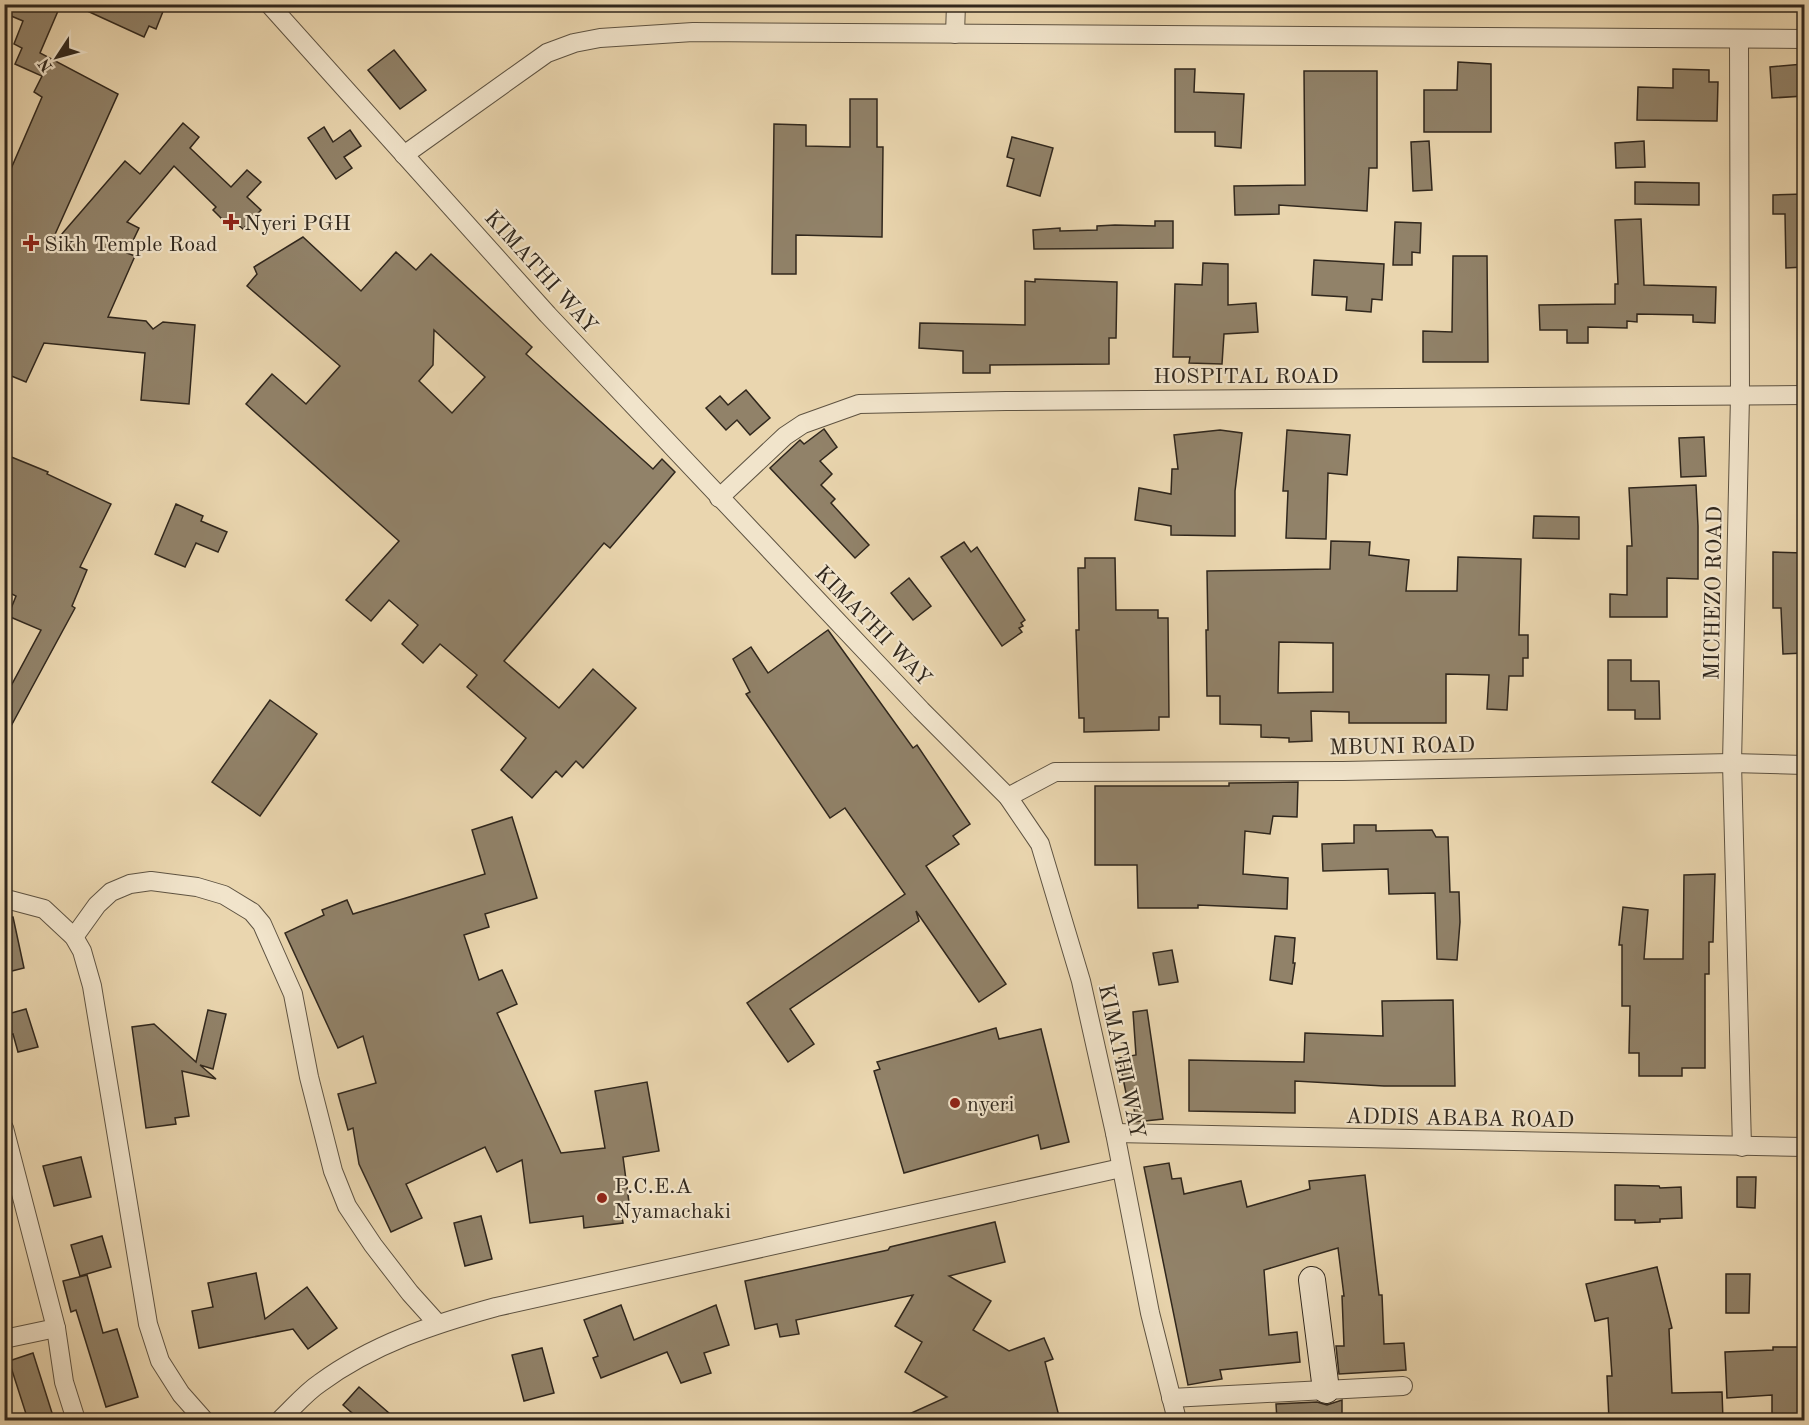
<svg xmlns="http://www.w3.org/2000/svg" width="1809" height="1425" font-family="'Old Standard TT',serif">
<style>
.building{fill:#918269;stroke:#30271d;stroke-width:1.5;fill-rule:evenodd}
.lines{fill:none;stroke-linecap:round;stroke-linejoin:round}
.street-casing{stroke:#5e5342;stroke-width:20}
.secondary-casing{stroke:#30271d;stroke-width:28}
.street{stroke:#f1e4cb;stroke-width:18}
.secondary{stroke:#f1e4cb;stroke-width:26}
.poi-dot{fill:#8f2418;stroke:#f1e4cb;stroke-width:2}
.labels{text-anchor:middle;stroke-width:4.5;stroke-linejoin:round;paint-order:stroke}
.poi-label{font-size:22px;fill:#30271d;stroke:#f1e4cb;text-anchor:start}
.street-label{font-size:22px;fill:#30271d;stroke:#f1e4cb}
</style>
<rect width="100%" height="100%" fill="#ead6af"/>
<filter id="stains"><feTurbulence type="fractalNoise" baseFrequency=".00333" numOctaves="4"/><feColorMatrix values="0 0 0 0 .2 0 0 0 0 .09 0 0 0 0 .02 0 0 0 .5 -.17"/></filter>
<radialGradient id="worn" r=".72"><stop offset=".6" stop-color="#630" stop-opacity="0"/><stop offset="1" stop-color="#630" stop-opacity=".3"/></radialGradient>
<!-- building -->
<g class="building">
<polygon points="4,4 61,4 40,53 118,94 48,250 125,161 140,174 183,123 199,137 190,148 231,187 247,170 261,182 247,197 261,210 243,229 236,223 231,228 213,210 216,207 174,166 127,222 139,228 127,253 135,256 108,317 146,321 153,329 163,322 195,325 189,404 141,400 145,353 44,343 26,382 4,373 4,185 42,97 34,92 42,76 15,64 22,48 14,44 23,21 4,13"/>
<polygon points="72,4 153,4 164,9 156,29 149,26 144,37"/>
<polygon points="394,50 426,90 400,109 368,70"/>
<polygon points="1458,62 1491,64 1491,132 1424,132 1424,90 1457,90"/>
<polygon points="1803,64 1804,96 1772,98 1770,67"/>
<polygon points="1175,69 1195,69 1194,92 1244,94 1241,148 1215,146 1215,132 1175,132"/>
<polygon points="1673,69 1709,70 1709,82 1718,82 1717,121 1637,120 1638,87 1673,88"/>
<polygon points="1304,71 1377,71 1377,168 1369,168 1367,211 1279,205 1279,214 1235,215 1234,186 1305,185"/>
<polygon points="850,99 877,99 877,147 883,147 882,237 796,235 796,274 772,274 774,124 806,125 806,146 850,147"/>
<polygon points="324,127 333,142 350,130 361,146 344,157 352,168 336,179 308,138"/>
<polygon points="1012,137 1053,148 1040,196 1007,186 1014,159 1007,157"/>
<polygon points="1429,141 1432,190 1413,191 1411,142"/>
<polygon points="1644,141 1645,167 1616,168 1615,143"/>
<polygon points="1635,182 1699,183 1699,205 1635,204"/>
<polygon points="1804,194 1804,267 1786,268 1785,214 1773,214 1773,195"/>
<polygon points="1641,219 1644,285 1716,287 1715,323 1693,322 1693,315 1637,314 1637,322 1627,321 1627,328 1588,327 1588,343 1567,343 1567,330 1540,330 1539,305 1615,304 1615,284 1618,284 1615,220"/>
<polygon points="1155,221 1173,221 1173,248 1034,249 1033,230 1060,228 1060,231 1097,230 1097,226 1115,225 1155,226"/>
<polygon points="1395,222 1421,223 1420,253 1412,252 1412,265 1393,265"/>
<path d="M 303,237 L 361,291 L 396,252 L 416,270 L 431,254 L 532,347 L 526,354 L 653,469 L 662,459 L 675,472 L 610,548 L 604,543 L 504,661 L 559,708 L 593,669 L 636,708 L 583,768 L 576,761 L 562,777 L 556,771 L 532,798 L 501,770 L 526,738 L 467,687 L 477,675 L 440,644 L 423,663 L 402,644 L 418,625 L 389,600 L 371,621 L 346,600 L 399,541 L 246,404 L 272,374 L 306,404 L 340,366 L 247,286 L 257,274 L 254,267 ZM 434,330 L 485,377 L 452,413 L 419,381 L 433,365 Z"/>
<polygon points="1453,256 1487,256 1488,362 1423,362 1423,331 1452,332"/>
<polygon points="1314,260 1384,264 1382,300 1372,299 1371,312 1346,310 1347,297 1312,295"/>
<polygon points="1203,263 1228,264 1228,305 1256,303 1258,332 1224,334 1222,364 1189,363 1190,357 1173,357 1175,284 1202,285"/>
<polygon points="1035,279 1117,282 1116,338 1109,338 1109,364 990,365 990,373 963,373 963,351 919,348 920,323 1025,325 1025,281 1035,282"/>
<polygon points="746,390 770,418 750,435 737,420 726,430 706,408 720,396 728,405"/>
<polygon points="824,429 837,447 820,461 832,474 821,485 835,499 831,503 869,545 855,558 770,468 800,440 804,444"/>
<polygon points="1220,430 1242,433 1235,491 1235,536 1171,535 1171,526 1135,520 1139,488 1171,494 1172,469 1178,469 1174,435"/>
<polygon points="1287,430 1350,435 1347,475 1328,473 1326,539 1286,538 1288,491 1283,491"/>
<polygon points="1704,437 1706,476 1681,477 1679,438"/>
<polygon points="4,454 48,472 47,474 111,504 80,567 87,570 72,606 75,608 4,739 4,699 41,630 8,616 16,596 4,590"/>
<polygon points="1696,485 1698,526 1698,579 1667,578 1667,617 1610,617 1610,594 1627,595 1627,546 1632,546 1629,488"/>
<polygon points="176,504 203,516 201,521 227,532 218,552 196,543 185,567 155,554"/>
<polygon points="1534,516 1579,517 1579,539 1533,538"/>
<path d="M 1331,541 L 1370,542 L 1369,555 L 1409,560 L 1406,591 L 1457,591 L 1458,557 L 1521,559 L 1519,635 L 1528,635 L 1528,658 L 1523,658 L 1523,676 L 1509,676 L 1507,710 L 1487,709 L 1489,675 L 1446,674 L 1446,723 L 1349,723 L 1349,712 L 1311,711 L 1312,741 L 1289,742 L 1289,738 L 1261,737 L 1261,725 L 1220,724 L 1220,696 L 1207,696 L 1206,630 L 1208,630 L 1207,571 L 1330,569 ZM 1279,642 L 1333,643 L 1333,692 L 1278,693 Z"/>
<polygon points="964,542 971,552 977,547 1025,620 1021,623 1023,626 1019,628 1022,632 1002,646 941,557"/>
<polygon points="1773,552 1804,553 1804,653 1783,654 1781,608 1773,608"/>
<polygon points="1085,558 1115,558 1116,610 1158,610 1158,618 1168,618 1169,717 1159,717 1159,730 1084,732 1084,718 1079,718 1076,630 1079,630 1078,568 1085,568"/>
<polygon points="909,578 931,606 913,620 891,593"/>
<polygon points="828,630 913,748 917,745 970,824 953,836 959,844 926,866 1006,984 979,1002 916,911 919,921 790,1009 814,1044 788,1062 747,1003 905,894 845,808 830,818 746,694 750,692 733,659 751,647 768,673"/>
<polygon points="1608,660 1631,660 1631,681 1659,681 1660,719 1635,719 1635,710 1608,710"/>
<polygon points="270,700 317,734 260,816 212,782"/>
<polygon points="1298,782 1297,817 1273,816 1270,834 1245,831 1243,874 1288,878 1287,909 1198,905 1198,908 1138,908 1137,865 1095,865 1095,786 1229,786 1229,783"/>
<polygon points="512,817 537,898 485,914 489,927 464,935 479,980 502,970 517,1004 497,1013 561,1153 605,1148 595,1091 647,1082 659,1151 623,1157 630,1210 621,1211 623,1223 584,1228 583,1216 530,1223 522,1160 497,1172 485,1147 406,1184 422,1218 391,1232 359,1164 353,1128 348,1130 338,1094 376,1083 363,1036 338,1048 285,933 324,915 322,910 347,900 353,914 485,874 472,830"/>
<polygon points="1354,825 1376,825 1376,831 1432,830 1436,837 1448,837 1450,892 1459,892 1460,922 1457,960 1437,959 1435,893 1389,894 1388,869 1323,871 1322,844 1354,843"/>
<polygon points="1715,874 1713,942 1709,942 1709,974 1705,974 1705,1068 1682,1068 1682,1076 1639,1076 1639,1053 1629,1053 1630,1006 1622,1006 1622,945 1619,945 1623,907 1648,910 1644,959 1683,959 1684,875"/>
<polygon points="13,917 24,968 4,973 4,918"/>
<polygon points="1275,936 1295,938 1293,963 1295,963 1292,984 1270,980"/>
<polygon points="1172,950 1178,982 1159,985 1153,953"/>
<polygon points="1453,1000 1455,1086 1384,1086 1295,1081 1295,1113 1189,1111 1189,1060 1304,1062 1305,1033 1383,1036 1382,1001"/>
<polygon points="26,1009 38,1047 18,1052 13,1034 4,1037 4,1015"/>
<polygon points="208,1010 226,1014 213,1069 200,1065 216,1079 182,1071 189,1116 175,1118 176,1124 146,1128 132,1027 154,1024 196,1062"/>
<polygon points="1147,1010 1163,1119 1136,1122 1133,1102 1128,1103 1119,1058 1136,1055 1133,1012"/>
<polygon points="996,1028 999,1039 1041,1029 1069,1142 1041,1149 1038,1135 904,1173 874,1071 880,1069 877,1062"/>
<polygon points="81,1157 91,1197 54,1206 43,1166"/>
<polygon points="1169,1163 1172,1179 1181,1178 1184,1194 1241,1181 1247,1207 1310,1189 1309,1181 1365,1175 1379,1295 1382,1295 1384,1344 1404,1343 1406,1370 1339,1374 1336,1346 1344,1346 1342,1296 1344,1296 1338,1248 1264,1270 1269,1335 1297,1332 1300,1362 1220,1370 1222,1379 1188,1385 1144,1167"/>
<polygon points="1737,1177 1756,1177 1755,1208 1737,1207"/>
<polygon points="1615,1185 1659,1186 1660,1188 1681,1187 1682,1218 1660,1219 1660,1222 1635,1223 1635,1220 1615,1220"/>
<polygon points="481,1216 492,1259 465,1266 454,1223"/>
<polygon points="995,1222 1005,1262 949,1276 991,1301 973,1330 1009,1351 1044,1338 1053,1359 1045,1362 1060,1420 896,1420 947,1397 905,1372 922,1342 895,1326 913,1295 796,1320 799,1334 780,1337 777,1324 755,1329 745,1281 888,1250 890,1247"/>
<polygon points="102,1236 111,1267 80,1276 71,1245"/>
<polygon points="1657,1267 1672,1328 1669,1329 1672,1393 1722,1392 1723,1420 1609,1420 1607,1376 1612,1376 1608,1318 1595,1321 1586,1284"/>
<polygon points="256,1273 265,1319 307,1287 337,1328 308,1349 293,1329 199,1348 192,1311 213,1307 208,1283"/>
<polygon points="1726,1274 1750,1274 1749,1313 1726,1313"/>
<polygon points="87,1275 103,1333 117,1329 138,1397 106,1407 76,1310 71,1312 63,1281"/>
<polygon points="621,1305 634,1340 716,1305 729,1345 704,1353 711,1373 681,1383 667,1352 601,1378 593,1358 598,1356 584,1320"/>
<polygon points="1773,1347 1804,1347 1804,1419 1772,1418 1772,1395 1727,1398 1725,1352 1773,1350"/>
<polygon points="542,1348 554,1393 524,1401 512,1355"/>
<polygon points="33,1353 53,1416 40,1420 28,1420 9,1361"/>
<polygon points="359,1387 397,1420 360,1420 343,1405"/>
<polygon points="1342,1400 1342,1420 1277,1420 1276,1404 1317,1402 1327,1405"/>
</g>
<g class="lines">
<defs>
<g id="street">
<polyline points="269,4 548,315 921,710 1008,797 1040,844 1081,981 1115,1133 1150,1313 1177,1420"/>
<polyline points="955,34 956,4"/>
<polyline points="1739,40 1740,396 1732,763 1742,1147"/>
<polyline points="404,155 547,53 574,43 600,38 693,32 1804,39"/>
<polyline points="719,498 785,436 803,424 859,404 1006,401 1804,395"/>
<polyline points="1008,797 1055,772 1343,771 1732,763 1804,765"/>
<polyline points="4,901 10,900 44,909 74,937 82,951 92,986 148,1324 160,1361 181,1394 204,1420"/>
<polyline points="74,937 97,905 111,892 130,884 151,881 197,887 224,895 252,912 262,924 293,994 309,1077 333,1171 347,1206 373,1245 410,1293 437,1323"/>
<polyline points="4,1128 56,1328 64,1382 76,1420"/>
<polyline points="1115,1133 1804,1147"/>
<polyline points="4,1339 56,1328"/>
<polyline points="1171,1398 1403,1386"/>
<path d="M 280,1420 C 293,1408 305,1393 320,1383 C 373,1344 434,1324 496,1307 L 1121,1168"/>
</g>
<polyline id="secondary" points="1312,1280 1326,1390"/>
</defs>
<!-- street casing -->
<use href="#street" class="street-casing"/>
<!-- secondary casing -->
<use href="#secondary" class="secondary-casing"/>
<!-- street -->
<use href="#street" class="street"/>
<!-- secondary -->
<use href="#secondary" class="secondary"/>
</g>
<!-- markers -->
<g class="poi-dot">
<path d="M228 213h6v6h6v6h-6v6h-6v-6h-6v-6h6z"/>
<path d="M28 234h6v6h6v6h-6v6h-6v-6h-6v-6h6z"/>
<circle cx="955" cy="1103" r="6"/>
<circle cx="602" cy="1198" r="6"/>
</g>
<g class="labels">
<!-- poi labels -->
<g class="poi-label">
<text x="244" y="230">Nyeri PGH</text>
<text x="44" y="251">Sikh Temple Road</text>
<text x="967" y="1111">nyeri</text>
<text x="614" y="1193">P.C.E.A<tspan x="614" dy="25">Nyamachaki</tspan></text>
</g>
<!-- street labels -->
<g class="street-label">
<text transform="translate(542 271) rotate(48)" y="8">KIMATHI WAY</text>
<text x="1246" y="383">HOSPITAL ROAD</text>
<text transform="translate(1712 593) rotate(-89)" y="8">MICHEZO ROAD</text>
<text transform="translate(874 625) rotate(46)" y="8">KIMATHI WAY</text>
<text transform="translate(1402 745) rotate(-1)" y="8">MBUNI ROAD</text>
<text transform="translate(1123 1061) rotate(78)" y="8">KIMATHI WAY</text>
<text transform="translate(1460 1117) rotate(1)" y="8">ADDIS ABABA ROAD</text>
</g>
</g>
<!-- margin -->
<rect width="1809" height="1425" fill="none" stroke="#ead6af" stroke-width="24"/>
<rect x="6" y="6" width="1797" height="1413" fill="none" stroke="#30271d" stroke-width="3"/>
<rect x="12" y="12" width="1785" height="1401" fill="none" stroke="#30271d" stroke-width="1.5"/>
<!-- north arrow -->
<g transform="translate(57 57) rotate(234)" stroke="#f1e4cb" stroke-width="4.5" paint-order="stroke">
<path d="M0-4.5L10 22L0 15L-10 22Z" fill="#30271d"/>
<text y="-9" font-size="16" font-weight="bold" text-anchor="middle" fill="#30271d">N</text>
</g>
<rect width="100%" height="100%" filter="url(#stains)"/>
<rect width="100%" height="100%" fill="url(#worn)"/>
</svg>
